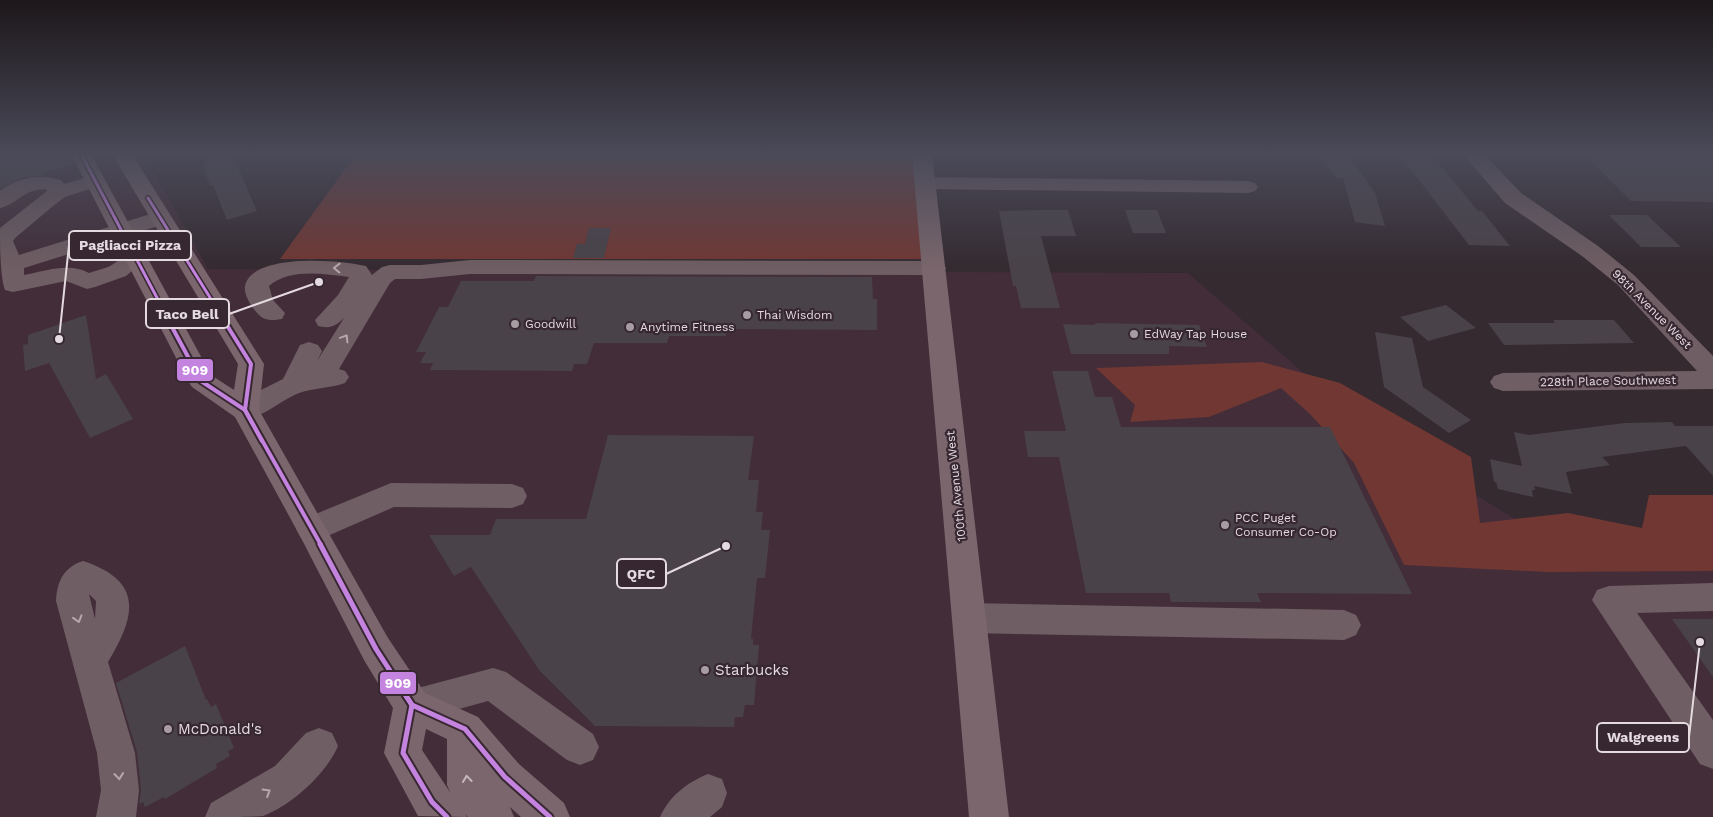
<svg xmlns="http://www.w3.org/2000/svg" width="1713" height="817" font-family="'Work Sans',sans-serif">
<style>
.built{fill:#422d39}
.green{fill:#713733}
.building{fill:#494248}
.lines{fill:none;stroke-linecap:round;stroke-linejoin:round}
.minor{fill:#6f5e63;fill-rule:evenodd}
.major{fill:#7a666c;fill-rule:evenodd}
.bus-1-far2-casing{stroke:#372731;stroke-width:6}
.bus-1-far1-casing{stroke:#372731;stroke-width:8}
.bus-1-casing{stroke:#372731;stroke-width:9}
.bus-1-far2{stroke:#c483df;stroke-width:3}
.bus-1-far1{stroke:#c483df;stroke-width:4}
.bus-1{stroke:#c483df;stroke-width:5}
.oneway{stroke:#b6a8ae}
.oneway2{stroke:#c5b7bd}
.poi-dot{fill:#a79ca2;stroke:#372731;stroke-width:2}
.labels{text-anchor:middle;stroke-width:4.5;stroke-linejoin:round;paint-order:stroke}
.street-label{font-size:12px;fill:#e5dae0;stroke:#372731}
.poi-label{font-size:12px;fill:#e5dae0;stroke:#372731;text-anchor:start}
.near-poi-label{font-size:15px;fill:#e5dae0;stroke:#372731;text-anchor:start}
.leader{fill:none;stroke:#e5dae0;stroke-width:2}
.callout-dot{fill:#e5dae0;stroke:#372731;stroke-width:2}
.callout{fill:#372731;stroke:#e5dae0;stroke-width:2}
.callout-label{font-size:14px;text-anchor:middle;font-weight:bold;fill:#e5dae0}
.line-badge{stroke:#372731;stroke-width:2}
.badge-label{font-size:14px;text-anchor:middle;font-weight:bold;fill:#fff}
</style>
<rect width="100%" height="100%" fill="#342a30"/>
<!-- built -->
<polygon class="built" points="0,154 144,154 208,269 1188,273 1377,436 1579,557 1713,553 1713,817 0,817"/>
<!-- green -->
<g class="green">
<polygon points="356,154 921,154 933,259 280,259"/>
<polygon points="1262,362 1340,383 1471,457 1480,523 1568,513 1642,528 1649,495 1713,495 1713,571 1547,572 1404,565 1354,463 1310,414 1281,388 1209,417 1130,422 1135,405 1096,368"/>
</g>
<!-- building -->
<g class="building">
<polygon points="0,154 69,154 74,164 44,173 45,175 21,178 0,189"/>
<polygon points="220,154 232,154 257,211 227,220 213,185 210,186 203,165 206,165 204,159"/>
<polygon points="1336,154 1347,154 1375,193 1385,226 1355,222 1343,178 1336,178 1322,157 1336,157"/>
<polygon points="1399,154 1431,154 1478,211 1482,211 1510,246 1469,245"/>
<polygon points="1584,154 1713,154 1713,202 1631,201"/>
<polygon points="1041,210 1068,210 1076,236 1041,236 1060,308 1021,308 1016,286 1013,286 999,211"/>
<polygon points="1125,210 1157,210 1166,233 1133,233"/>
<polygon points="1609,215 1647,215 1681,247 1641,247"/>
<polygon points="589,228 611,228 604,258 573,258 577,244 585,244"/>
<polygon points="536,276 872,277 873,299 877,299 877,330 727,329 726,336 669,336 667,343 594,343 587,364 574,364 572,371 430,370 433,363 420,363 426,352 416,352 439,307 448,307 461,281 534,281"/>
<polygon points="1446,305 1476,328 1428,341 1400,317"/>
<polygon points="86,315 96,379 106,374 133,419 90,438 49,363 25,371 23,345 28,344 28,335"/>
<polygon points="1553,320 1614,320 1634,343 1504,345 1488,323 1555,323"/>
<polygon points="1096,323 1199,325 1207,347 1169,346 1169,354 1071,354 1063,324 1094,325"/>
<polygon points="1375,332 1412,338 1423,387 1471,420 1449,433 1384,387"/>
<polygon points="1052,371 1088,371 1095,397 1112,397 1121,427 1330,427 1412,594 1257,593 1261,602 1171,602 1169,593 1086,593 1059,457 1028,457 1024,431 1066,431"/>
<polygon points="1672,422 1675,426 1713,426 1713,476 1686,446 1602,457 1610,465 1566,472 1572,494 1534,486 1535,490 1532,490 1533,497 1498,489 1496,482 1494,482 1490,459 1522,466 1514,432 1529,435 1625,423"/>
<polygon points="608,435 754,436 748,480 759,480 756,512 763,512 761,530 770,530 765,578 757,578 751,639 753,639 753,645 759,645 754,705 745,705 743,717 735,717 734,727 595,726 539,670 471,567 454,576 429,535 490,535 496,519 586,519"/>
<polygon points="1672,619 1713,619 1713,677"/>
<polygon points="185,646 206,700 207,699 211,707 216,704 234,748 228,751 230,756 216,764 217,768 165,799 164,797 145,807 143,802 139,804 141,790 137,752 116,683"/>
</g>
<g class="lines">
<!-- minor -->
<g class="minor">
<polygon points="1463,154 1484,154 1521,193 1598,246 1634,275 1713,356 1713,389 1503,391 1494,388 1490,382 1494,376 1503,373 1697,371 1618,285 1582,256 1505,203"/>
<path d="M 95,175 L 102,177 L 105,181 L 102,185 L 65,197 L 53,206 L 15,238 L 13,241 L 19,255 L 160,211 L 168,213 L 171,218 L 168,223 L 24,268 L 24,275 C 46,271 69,262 89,273 C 95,271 102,269 108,267 C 123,260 124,248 143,253 L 147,258 L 126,276 L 95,287 L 87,289 L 66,281 L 13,292 L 5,290 C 0,277 0,244 0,228 L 47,191 L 46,189 C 23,189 18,204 0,208 L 0,191 C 18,177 40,174 61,180 L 64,184 Z"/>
<polygon points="926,177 1248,181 1255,183 1258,187 1255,191 1248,193 926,189 919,187 916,183 919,179"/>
<path d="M 470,260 L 934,261 L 942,263 L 946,268 L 942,273 L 934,275 L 470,274 L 421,279 L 395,279 L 390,283 L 339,369 L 345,371 L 349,377 L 345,383 C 331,388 314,388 299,393 C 278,401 258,424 235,417 L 231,410 L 235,403 L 283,379 L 300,345 L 309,342 L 318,345 L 322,351 L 317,361 L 344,318 C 336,326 330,329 318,326 L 315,320 L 338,295 L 349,277 C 323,274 290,268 269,286 L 273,300 L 285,313 L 282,319 C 275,320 270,321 263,318 C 255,313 243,296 245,286 C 252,252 342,260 366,266 L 372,275 L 382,267 L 390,265 L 421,265 Z"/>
<polygon points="391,483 512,484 523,488 527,496 523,504 512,508 394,507 323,538 312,541 301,538 296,529 301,520"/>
<path d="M 83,561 C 144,581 136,616 108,662 L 135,753 L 139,790 L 136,817 L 96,817 L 101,790 L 97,753 L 56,601 C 57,581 64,567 83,561 ZM 89,594 L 96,601 L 95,619 Z"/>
<polygon points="1713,583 1713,611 1637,613 1713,720 1713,769 1700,764 1592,600 1597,590 1609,586"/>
<polygon points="969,603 1344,610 1356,615 1361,625 1356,635 1344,640 969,633 957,628 952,618 957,608"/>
<polygon points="493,668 506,672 593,734 599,747 593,760 580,765 567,760 488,701 412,722 399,717 394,705 399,693"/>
<path d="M 319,728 L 332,733 L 338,746 C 326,774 292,805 263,816 C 253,817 218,817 205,817 L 211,803 L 275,766 L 306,733 Z"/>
<path d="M 708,774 L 722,779 L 727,793 L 722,807 L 710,817 L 660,817 C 669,796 688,782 708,774 Z"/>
</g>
<!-- major -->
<g class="major">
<path d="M 71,154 L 91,154 L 211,375 L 234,390 L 238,364 L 112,154 L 132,154 L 264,364 L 259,410 L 388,638 L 425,693 L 478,717 L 519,764 L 564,803 L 570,817 L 521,817 L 510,807 L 514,817 L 468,817 L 465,814 L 467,817 L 418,816 L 384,753 L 393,708 L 364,660 L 300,536 L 235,417 L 192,387 L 188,381 ZM 426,729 L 447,739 L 447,785 L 450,792 L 422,750 Z"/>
<polygon points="912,154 932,154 1009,817 969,817"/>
</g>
<defs>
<g id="bus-1-far2">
<polyline points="81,154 173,328"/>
<polyline points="148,198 229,328"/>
</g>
<g id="bus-1-far1">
<polyline points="172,327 201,381 245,410 321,545"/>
<polyline points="228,327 251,364 245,410 262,441"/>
</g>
<g id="bus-1">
<polyline points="320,544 376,649 412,705 465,729 505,777 550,817"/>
<polyline points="389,670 412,705 403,753 432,802 447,817"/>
</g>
</defs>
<!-- bus-1-far2 casing -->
<use href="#bus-1-far2" class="bus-1-far2-casing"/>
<!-- bus-1-far1 casing -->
<use href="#bus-1-far1" class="bus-1-far1-casing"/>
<!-- bus-1 casing -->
<use href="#bus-1" class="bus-1-casing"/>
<!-- bus-1-far2 -->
<use href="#bus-1-far2" class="bus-1-far2"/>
<!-- bus-1-far1 -->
<use href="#bus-1-far1" class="bus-1-far1"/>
<!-- bus-1 -->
<use href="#bus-1" class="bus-1"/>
</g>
<!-- one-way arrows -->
<defs><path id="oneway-chevron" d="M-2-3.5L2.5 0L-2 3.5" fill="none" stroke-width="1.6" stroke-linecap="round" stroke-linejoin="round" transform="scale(1.25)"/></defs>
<g class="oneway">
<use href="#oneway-chevron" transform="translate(337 268) rotate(-179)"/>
<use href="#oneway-chevron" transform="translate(345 338) rotate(-59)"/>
<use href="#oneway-chevron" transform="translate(78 619) rotate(73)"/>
<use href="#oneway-chevron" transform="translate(119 776) rotate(84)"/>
<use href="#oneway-chevron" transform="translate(267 792) rotate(-31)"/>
</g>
<use class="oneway2" href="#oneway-chevron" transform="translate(467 779) rotate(-96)"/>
<!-- sky -->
<linearGradient id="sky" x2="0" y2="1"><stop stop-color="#1d171a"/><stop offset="0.57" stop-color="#4a4a59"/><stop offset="1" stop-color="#4a4a59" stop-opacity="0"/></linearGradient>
<rect width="1713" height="269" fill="url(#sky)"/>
<!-- markers -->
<g class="poi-dot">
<circle cx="747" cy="315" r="5"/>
<circle cx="515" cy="324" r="5"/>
<circle cx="630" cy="327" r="5"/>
<circle cx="1134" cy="334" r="5"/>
<circle cx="1225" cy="525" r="5"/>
<circle cx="705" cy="670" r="5"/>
<circle cx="168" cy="729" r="5"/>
</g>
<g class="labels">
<!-- street labels -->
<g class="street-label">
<text transform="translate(1652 309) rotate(45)" y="4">98th Avenue West</text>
<text transform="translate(1608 381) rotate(-1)" y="4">228th Place Southwest</text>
<text transform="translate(956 486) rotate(-96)" y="4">100th Avenue West</text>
</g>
<!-- poi labels -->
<g class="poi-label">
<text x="757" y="319">Thai Wisdom</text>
<text x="525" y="328">Goodwill</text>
<text x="640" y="331">Anytime Fitness</text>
<text x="1144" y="338">EdWay Tap House</text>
<text x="1235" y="522">PCC Puget<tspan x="1235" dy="14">Consumer Co-Op</tspan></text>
</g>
<!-- near-poi labels -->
<g class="near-poi-label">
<text x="715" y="675">Starbucks</text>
<text x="178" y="734">McDonald's</text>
</g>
</g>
<!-- callouts -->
<path class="leader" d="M59 339L69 245M319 282L229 314M726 546L666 574M1700 642L1689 737"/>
<g class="callout-dot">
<circle cx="59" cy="339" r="5"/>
<circle cx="319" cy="282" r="5"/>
<circle cx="726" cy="546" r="5"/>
<circle cx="1700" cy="642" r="5"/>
</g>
<g class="callout">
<rect x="69" y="231" width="122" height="29" rx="5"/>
<rect x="146" y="299" width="83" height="29" rx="5"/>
<rect x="617" y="559" width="49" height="29" rx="5"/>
<rect x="1597" y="723" width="92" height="29" rx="5"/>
</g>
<g class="callout-label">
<text x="130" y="250">Pagliacci Pizza</text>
<text x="187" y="319">Taco Bell</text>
<text x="641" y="579">QFC</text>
<text x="1643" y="742">Walgreens</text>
</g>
<g class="line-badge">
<rect x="176" y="358" width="38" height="24" rx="5" fill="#c483df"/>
<rect x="379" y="671" width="38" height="24" rx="5" fill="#c483df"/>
</g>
<g class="badge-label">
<text x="195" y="375">909</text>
<text x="398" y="688">909</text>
</g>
</svg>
